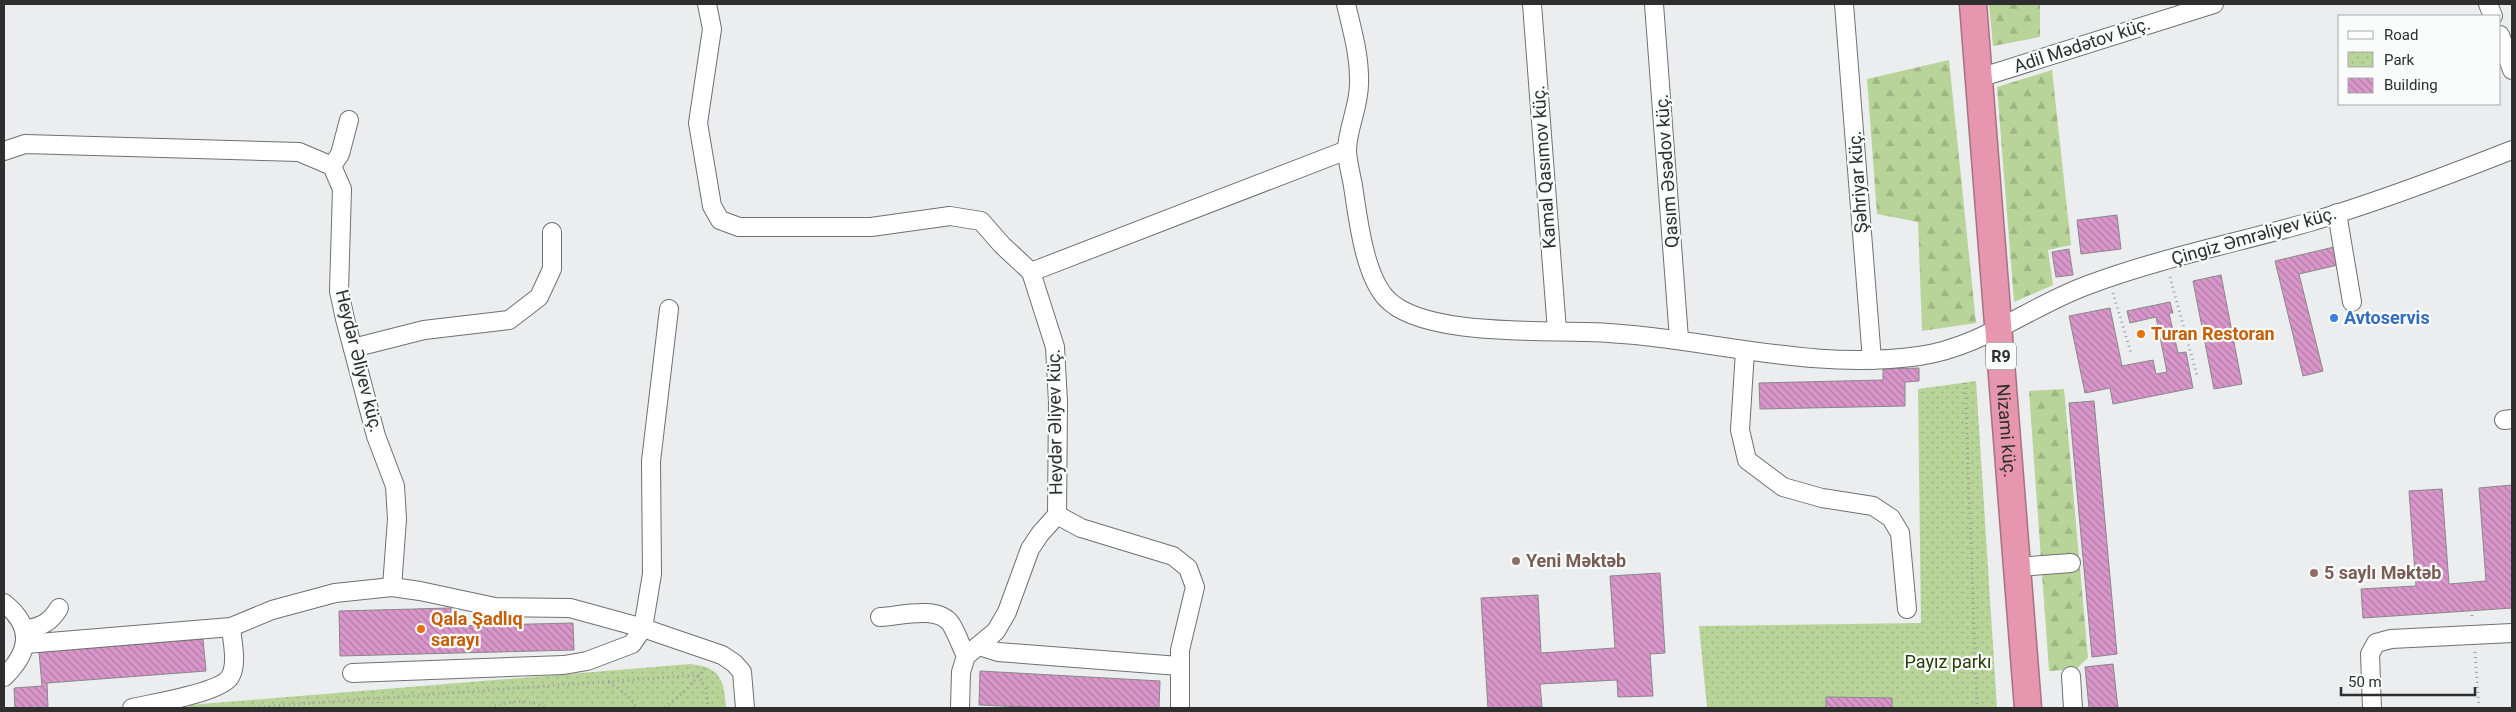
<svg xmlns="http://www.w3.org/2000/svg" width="2516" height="712" font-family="Roboto,sans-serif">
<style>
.forest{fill:url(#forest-firs)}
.park{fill:url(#park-dots)}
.building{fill:url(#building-back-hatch);stroke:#898889}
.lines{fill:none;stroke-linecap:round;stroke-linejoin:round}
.minor-casing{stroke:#6f7070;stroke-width:20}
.highway-casing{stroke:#a67282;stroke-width:29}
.path{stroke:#9d9e9e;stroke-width:3;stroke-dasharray:1 4;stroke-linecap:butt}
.minor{stroke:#fff;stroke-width:18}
.highway{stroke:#e697af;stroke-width:26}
.shop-dot{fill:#3f7fe0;stroke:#fafbfb;stroke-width:2}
.food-dot{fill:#e8710a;stroke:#fafbfb;stroke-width:2}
.education-dot{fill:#8d6e63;stroke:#fafbfb;stroke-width:2}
.labels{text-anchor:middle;stroke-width:4.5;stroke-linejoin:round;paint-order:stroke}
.shield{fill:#fafbfb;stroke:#6b6c6c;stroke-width:1}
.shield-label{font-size:16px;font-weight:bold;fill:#2e2e2e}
.street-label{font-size:18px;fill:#2e2e2e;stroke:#fafbfb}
.shop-label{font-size:18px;font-weight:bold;fill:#366cbe;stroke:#fafbfb;text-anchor:start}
.food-label{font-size:18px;font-weight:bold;fill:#c56008;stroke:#fafbfb;text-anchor:start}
.education-label{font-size:18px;font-weight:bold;fill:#785e54;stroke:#fafbfb;text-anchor:start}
.park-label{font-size:18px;fill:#293d07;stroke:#fafbfb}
</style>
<defs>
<pattern id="forest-firs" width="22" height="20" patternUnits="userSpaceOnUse" patternTransform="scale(1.25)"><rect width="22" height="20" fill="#b8d499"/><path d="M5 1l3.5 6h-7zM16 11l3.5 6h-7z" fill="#9eb684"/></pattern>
<pattern id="park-dots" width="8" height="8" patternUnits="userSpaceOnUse" patternTransform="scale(1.25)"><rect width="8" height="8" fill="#b8d499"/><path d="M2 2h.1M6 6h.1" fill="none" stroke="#9eb684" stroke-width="1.8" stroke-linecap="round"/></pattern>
<pattern id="building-back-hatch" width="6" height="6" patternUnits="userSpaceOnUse" patternTransform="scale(1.25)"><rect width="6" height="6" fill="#d996cb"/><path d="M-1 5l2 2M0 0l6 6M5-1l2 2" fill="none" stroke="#b07ba5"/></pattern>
</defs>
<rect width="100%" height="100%" fill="#ecedee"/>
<!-- forest -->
<g class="forest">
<polygon points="1989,4 2040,4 2040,37 1993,46"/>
<polygon points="1949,60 1976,323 1922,331 1918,222 1877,214 1867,79"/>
<polygon points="2052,70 2071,245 2048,250 2053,285 2014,302 1997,87"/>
<polygon points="2064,389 2088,658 2076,669 2049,671 2029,391"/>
</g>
<!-- park -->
<g class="park">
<polygon points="1976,381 1997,708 1707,708 1699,626 1921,623 1918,389"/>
<path d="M 690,664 C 721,667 724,680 726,708 L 189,708 L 189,705 Z"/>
</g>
<!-- building -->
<g class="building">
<polygon points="2117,215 2121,249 2081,254 2077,220"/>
<polygon points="2334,247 2338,265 2299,274 2323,371 2303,376 2275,261"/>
<polygon points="2069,249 2073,275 2056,277 2052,252"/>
<polygon points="2221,275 2242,384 2214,389 2193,281"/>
<polygon points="2170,302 2173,313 2169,313 2178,353 2186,352 2193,388 2113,404 2110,388 2085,393 2069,316 2110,308 2122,366 2153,360 2156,374 2167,372 2156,317 2130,323 2127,311"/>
<polygon points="1919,368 1919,381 1905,382 1905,406 1760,409 1759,383 1883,380 1883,369"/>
<polygon points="2094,401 2117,654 2092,657 2069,403"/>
<polygon points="2512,485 2512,608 2363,618 2361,589 2416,586 2409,491 2442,489 2449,584 2486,581 2479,488"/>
<polygon points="1660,573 1665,653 1650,654 1653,696 1618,697 1617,680 1540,684 1542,707 1488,708 1481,598 1538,595 1541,653 1615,648 1610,576"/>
<polygon points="451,608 451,626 573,623 574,650 340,656 339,611"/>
<polygon points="203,639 206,671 47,683 48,708 15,708 14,688 42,686 39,652"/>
<polygon points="2113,664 2118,708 2089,708 2085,667"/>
<polygon points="980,671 1160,681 1159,708 1045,708 979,705"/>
<polygon points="1826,697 1892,698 1892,708 1826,708"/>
</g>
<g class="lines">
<defs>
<g id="minor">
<polyline points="707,4 712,29 698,123 712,206 720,220 739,227 871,227 950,216 981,221 1002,245 1031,272 1055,347 1058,402 1057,515 1081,528 1173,556 1188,568 1195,587 1180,650 1180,708"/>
<path d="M 1346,4 C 1352,30 1360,56 1359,84 C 1359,106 1348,127 1347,149 C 1347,161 1351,174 1353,186 C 1358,218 1364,274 1386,298 C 1420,336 1538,330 1587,332 C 1701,335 1803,372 1919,356 C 1982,347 2030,306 2088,285 C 2160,258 2236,243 2310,222 C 2378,202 2446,176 2512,150"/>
<polyline points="1532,4 1557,331"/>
<polyline points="1654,4 1679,339"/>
<polyline points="1844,4 1872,360"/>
<polyline points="2488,4 2493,16"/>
<polyline points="2500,35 2512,70"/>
<polyline points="1979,78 2214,4"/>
<polyline points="4,151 25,144 299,152 332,166 342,189 339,291 345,319 376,436 395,486 397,519 392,587"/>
<polyline points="332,166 340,154 349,120"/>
<polyline points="2337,213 2352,302"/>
<polyline points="1031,272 1347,150"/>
<polyline points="353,348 424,330 509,320 539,297 552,269 552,232"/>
<polyline points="1745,351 1740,430 1747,460 1783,487 1822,498 1873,506 1891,518 1900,533 1907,609"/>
<polyline points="2504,420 2512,419"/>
<polyline points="2017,567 2071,563"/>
<path d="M 4,603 C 34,627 30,652 4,677"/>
<path d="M 880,617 C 900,616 938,605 951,624 C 957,634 961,646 966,656"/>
<path d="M 25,630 C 42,626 50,623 59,608"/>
<polyline points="26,644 231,627 272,610 335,593 392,587 420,591 495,607 570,608 643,628 722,655 734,663 742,672 745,708"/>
<polyline points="979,646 998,652 1179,666"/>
<polyline points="352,673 564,665 587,661 632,644 643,628 652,574 651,461 669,309"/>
<polyline points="2071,676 2073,708"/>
<path d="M 132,708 C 152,704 221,692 230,677 C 238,664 232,641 231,627"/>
<polyline points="960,708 961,672 966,656 996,631 1007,612 1030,549 1040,534 1057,515"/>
<polyline points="2372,708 2370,654 2376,643 2391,639 2512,633"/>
</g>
<g id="highway">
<path id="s1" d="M 1973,4 L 2028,708"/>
</g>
</defs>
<!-- minor casing -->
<use href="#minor" class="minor-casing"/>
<!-- highway casing -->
<use href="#highway" class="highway-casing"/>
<!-- path -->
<g class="path">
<polyline points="2170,277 2197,376"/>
<polyline points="2113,293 2131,353"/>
<polyline points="1965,383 1977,708"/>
<polyline points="2472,610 2472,618"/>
<polyline points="2475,652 2479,708"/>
<polyline points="698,675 706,689 708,708"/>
<polyline points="609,682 631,698 636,708"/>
<polyline points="244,708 698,675"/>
<polyline points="378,708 378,698"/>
<path d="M 490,708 C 510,701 527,698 547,708"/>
<polyline points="665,708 688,688 705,668"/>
</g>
<!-- minor -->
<use href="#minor" class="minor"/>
<!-- highway -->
<use href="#highway" class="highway"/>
</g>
<!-- markers -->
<circle class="shop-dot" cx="2334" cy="318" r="5"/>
<g class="food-dot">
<circle cx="2141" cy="334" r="5"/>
<circle cx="421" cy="629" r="5"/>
</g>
<g class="education-dot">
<circle cx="1516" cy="561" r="5"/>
<circle cx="2314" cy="573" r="5"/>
</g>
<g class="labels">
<!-- shield labels -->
<rect class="shield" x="1986" y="342.5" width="30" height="27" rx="4"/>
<g class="shield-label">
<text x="2001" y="362">R9</text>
</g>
<!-- street labels -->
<g class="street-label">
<text transform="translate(2082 45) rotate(-18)" y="6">Adil Mədətov küç.</text>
<text transform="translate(1544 167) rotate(-94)" y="6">Kamal Qasımov küç.</text>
<text transform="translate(1667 171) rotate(-94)" y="6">Qasım Əsədov küç.</text>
<text transform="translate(1858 182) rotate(-94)" y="6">Şəhriyar küç.</text>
<text transform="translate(2254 236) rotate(-16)" y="6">Çingiz Əmrəliyev küç.</text>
<text transform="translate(359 361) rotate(76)" y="6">Heydər Əliyev küç.</text>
<text transform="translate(1055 422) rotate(-91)" y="6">Heydər Əliyev küç.</text>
<text dy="6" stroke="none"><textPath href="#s1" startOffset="428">Nizami küç.</textPath></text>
</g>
<!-- shop labels -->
<g class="shop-label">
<text x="2344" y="324">Avtoservis</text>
</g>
<!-- food labels -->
<g class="food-label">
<text x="2151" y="340">Turan Restoran</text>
<text x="431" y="625">Qala Şadlıq<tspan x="431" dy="21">sarayı</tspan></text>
</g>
<!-- education labels -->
<g class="education-label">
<text x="1526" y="567">Yeni Məktəb</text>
<text x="2324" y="579">5 saylı Məktəb</text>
</g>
<!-- park labels -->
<g class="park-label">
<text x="1948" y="668">Payız parkı</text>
</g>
</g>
<!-- border -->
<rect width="2516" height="712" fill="none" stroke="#2e2e2e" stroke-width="10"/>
<!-- legend -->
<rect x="2338" y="15" width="162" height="90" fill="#fafbfb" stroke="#a8a9a9"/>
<rect x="2348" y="31" width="25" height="8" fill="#ffffff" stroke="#a8a9a9"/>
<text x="2384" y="40" font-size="15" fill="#2e2e2e">Road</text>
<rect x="2348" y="52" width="25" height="15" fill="url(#park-dots)" stroke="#a8a9a9"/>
<text x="2384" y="65" font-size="15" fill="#2e2e2e">Park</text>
<rect x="2348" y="78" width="25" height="15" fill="url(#building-back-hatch)" stroke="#a8a9a9"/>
<text x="2384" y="90" font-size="15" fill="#2e2e2e">Building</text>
<!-- scale -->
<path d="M2341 687v8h134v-8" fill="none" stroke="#2e2e2e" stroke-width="2.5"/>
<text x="2348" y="687" font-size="15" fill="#2e2e2e" stroke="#fafbfb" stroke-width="4" paint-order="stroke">50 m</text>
</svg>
